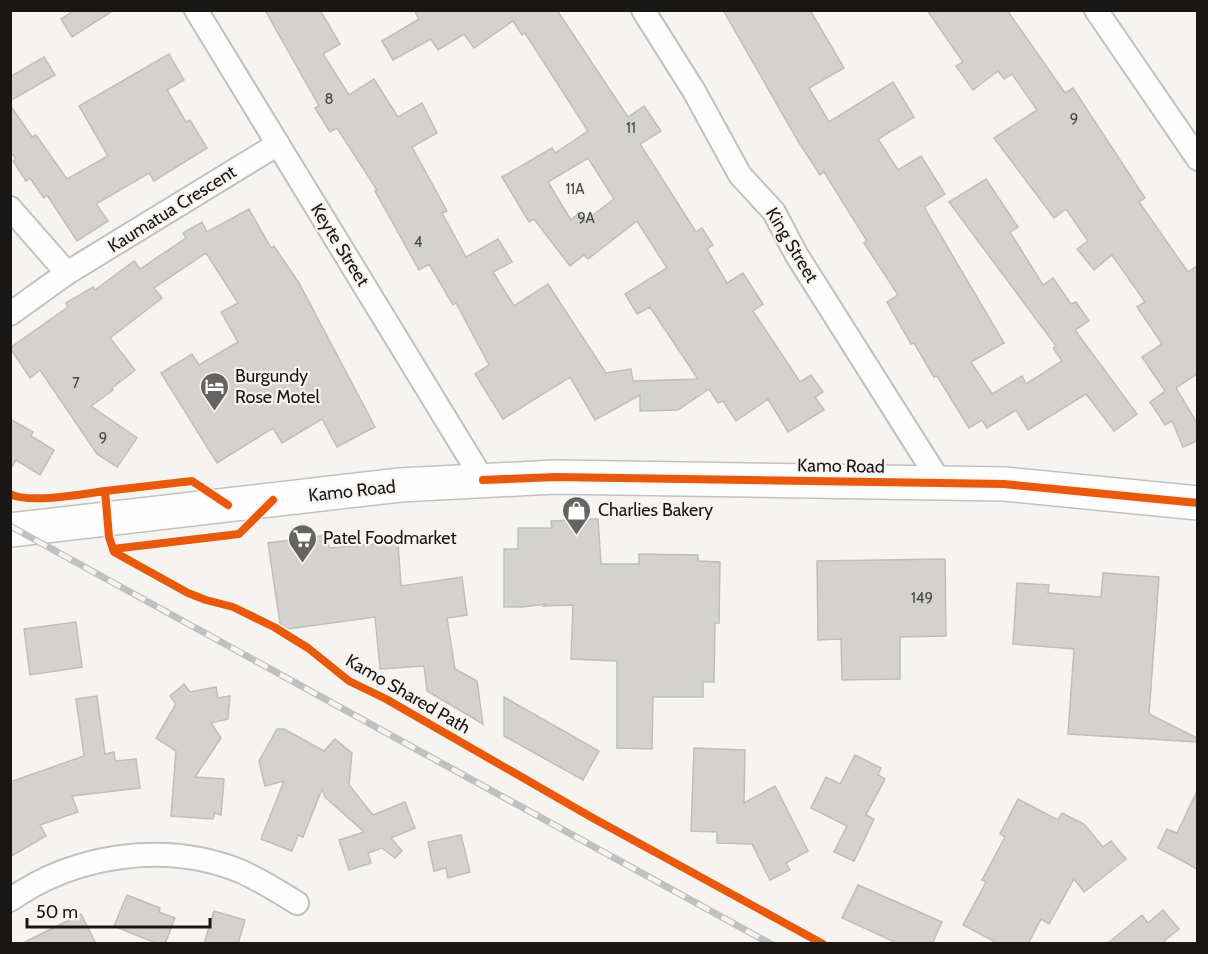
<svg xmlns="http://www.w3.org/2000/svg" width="1208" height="954" font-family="Cabin,sans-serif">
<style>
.building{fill:#d3d2cf;stroke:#bfbebb;stroke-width:1.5;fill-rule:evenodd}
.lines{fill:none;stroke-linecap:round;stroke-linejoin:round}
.minor-casing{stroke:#c3c1bf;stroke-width:26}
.secondary-casing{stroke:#c3c1bf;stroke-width:36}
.minor{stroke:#fefdfd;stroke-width:22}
.secondary{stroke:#fefdfd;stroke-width:33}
.rail-casing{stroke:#c1c0c0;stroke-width:7}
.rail{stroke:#f7f4f0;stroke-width:4.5;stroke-dasharray:14;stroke-linecap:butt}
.cycleway-casing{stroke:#f7f4f0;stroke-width:11}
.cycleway{stroke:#e8590c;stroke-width:8}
.labels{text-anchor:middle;stroke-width:4.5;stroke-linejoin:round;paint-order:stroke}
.number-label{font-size:15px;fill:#474644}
.street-label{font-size:18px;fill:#181715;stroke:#f7f4f0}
.poi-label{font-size:18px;fill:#181715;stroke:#f7f4f0;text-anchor:start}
</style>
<rect width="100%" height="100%" fill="#f6f4f1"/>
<!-- building -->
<g class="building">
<polygon points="75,10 114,10 72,37 61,19"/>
<path d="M 265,10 L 320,10 L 340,44 L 323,54 L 349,95 L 374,79 L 398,117 L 422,103 L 437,133 L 412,147 L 447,211 L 442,213 L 466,257 L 498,239 L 512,262 L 493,272 L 514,306 L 548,284 L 606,373 L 631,369 L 633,381 L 698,379 L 650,307 L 637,314 L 625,294 L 667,268 L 637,221 L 588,259 L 584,255 L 570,266 L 534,219 L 529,222 L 502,177 L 552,148 L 555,153 L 588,131 L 525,33 L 522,35 L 513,21 L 474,48 L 464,34 L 438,50 L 431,39 L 393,60 L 382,41 L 419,19 L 414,10 L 557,10 L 628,117 L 644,106 L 661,131 L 640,144 L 696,232 L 702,228 L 713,245 L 707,249 L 727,283 L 743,273 L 763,304 L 753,311 L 800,382 L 811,375 L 823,392 L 815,397 L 824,410 L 788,432 L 768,399 L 736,421 L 723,401 L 718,403 L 709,389 L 678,410 L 640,411 L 640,395 L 595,420 L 570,377 L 503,419 L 475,374 L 489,365 L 456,303 L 453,305 L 429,264 L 419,270 L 375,191 L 377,190 L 337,128 L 330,132 L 315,108 L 319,106 ZM 588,158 L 614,199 L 585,221 L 579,213 L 571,220 L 548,182 Z"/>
<polygon points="723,10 810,10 844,68 809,88 829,122 893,82 914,117 878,139 898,170 921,156 945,194 924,207 1004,343 971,362 992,394 1022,376 1026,384 1062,361 1053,348 1056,346 949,202 986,179 1018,227 1010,232 1043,285 1053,278 1071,304 1076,302 1089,321 1075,330 1137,414 1114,431 1086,394 1028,430 1016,410 987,428 982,420 969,428 937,376 934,377 914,343 911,344 887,302 898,295 864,243 867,241 824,172 820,175 798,141"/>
<polygon points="927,10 1007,10 1065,93 1073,88 1145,198 1139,202 1188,272 1197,266 1197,374 1176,388 1197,423 1197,441 1183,447 1172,421 1165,425 1150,402 1165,391 1142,357 1162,344 1137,307 1145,302 1112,255 1094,270 1077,249 1088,241 1066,209 1054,218 994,138 1037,110 1012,74 1004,79 998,71 973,90 956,66 963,62"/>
<polygon points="169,54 184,80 167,90 186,122 190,120 207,148 154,181 149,173 96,204 108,221 77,241 47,195 44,198 30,178 26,181 13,161 16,159 10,151 10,105 32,137 36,135 67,179 108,156 79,106"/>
<polygon points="44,57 55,75 10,101 10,77"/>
<polygon points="249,209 271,248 274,246 299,283 375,427 337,447 322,419 282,443 273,428 217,463 161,373 192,354 199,365 238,342 221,312 238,303 206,253 154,288 162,298 110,338 135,370 112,388 113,390 91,406 137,438 117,467 97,454 40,370 30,378 10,348 68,307 66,303 93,287 95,290 134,261 140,269 186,238 183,233 202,222 207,232"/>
<polygon points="10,419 33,432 31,436 54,450 40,475 16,460 10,470"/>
<polygon points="598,519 601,564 639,564 639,554 698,555 698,561 720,562 719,623 715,623 714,682 703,682 703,697 653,697 652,749 617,748 617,661 571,659 573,605 544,606 547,604 522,607 504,607 504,549 518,549 518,528 552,528 551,521"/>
<polygon points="327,535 329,548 398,542 401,586 462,577 467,615 447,618 455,669 477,681 483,724 427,691 424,666 380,669 375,617 281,630 268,543"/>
<polygon points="945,559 946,636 900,637 900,679 842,680 841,639 818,640 817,561"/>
<polygon points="1103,573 1159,577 1149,714 1197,738 1197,742 1068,734 1074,649 1013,644 1017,583 1049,585 1048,593 1101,597"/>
<polygon points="76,622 82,667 30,675 24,629"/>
<polygon points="184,684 190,692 216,687 218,698 230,696 228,719 211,723 221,738 195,777 224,779 221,815 215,813 213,819 171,816 176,751 156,738 176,704 170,696"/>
<polygon points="97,696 105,754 114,752 115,761 136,759 140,788 72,796 78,812 40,825 46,836 10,857 10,782 84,756 76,699"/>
<polygon points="504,697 599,751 583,780 504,736"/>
<polygon points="277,729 284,729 324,751 335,739 352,753 349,785 373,815 405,802 415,828 391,838 402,851 395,858 382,848 368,853 371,863 349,870 339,840 364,832 325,797 322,789 303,837 298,835 292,851 261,839 284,781 265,786 259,761"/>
<polygon points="694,748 745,750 744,803 775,786 808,851 786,863 790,870 770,880 752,844 717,843 717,832 691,831"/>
<polygon points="855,755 881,768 878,775 885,779 866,815 874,819 854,861 834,852 847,826 811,808 826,777 840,784"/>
<polygon points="1197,791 1197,869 1158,848 1167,829 1177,833"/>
<polygon points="1018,799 1058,820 1062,813 1084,824 1103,847 1111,841 1126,859 1084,892 1074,879 1049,924 1041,919 1028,944 999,944 963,925 986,882 982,880 1005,837 1000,834"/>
<polygon points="461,835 470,872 448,878 446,868 434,871 428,842"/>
<polygon points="858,885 942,922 932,944 899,944 842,918"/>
<polygon points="127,895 160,908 159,912 175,918 165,944 158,944 114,926"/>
<polygon points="1163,910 1179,929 1164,941 1166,944 1107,944 1142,915 1148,923"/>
<polygon points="214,911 245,920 238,944 204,944"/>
<polygon points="81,914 96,944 21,944"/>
</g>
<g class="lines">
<defs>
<g id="minor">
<polyline points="196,10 483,480"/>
<polyline points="643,10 694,91 740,175 774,212 796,254 940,482"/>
<polyline points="1096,10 1198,159"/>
<polyline points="10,208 67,273"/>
<polyline points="10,314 67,273 278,144"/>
<path d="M 10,900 C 75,854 166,841 240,871 C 260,880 278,891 297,903"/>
</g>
<polyline id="secondary" points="10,530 400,485 555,477 1004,484 1198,503"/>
</defs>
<!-- minor casing -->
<use href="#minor" class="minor-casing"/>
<!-- secondary casing -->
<use href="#secondary" class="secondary-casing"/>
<!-- minor -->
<use href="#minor" class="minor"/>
<!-- secondary -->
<use href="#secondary" class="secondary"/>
<defs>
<polyline id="rail" points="10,526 771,944"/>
</defs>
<!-- rail casing -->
<use href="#rail" class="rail-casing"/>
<!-- rail -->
<use href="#rail" class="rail"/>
<defs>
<g id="cycleway">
<polyline points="483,480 555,477 1004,484 1198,503"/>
<polyline points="105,491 192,481 228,505"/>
<path d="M 10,494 C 29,504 83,494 105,491 L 109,537 L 114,552 L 188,593 L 206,600 L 233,607 L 274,627 L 308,648 L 349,681 L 386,699 L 591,817 L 823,944"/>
<polyline points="113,549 239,534 273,500"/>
</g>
</defs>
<!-- cycleway casing -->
<use href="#cycleway" class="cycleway-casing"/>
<!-- cycleway -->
<use href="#cycleway" class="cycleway"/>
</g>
<!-- icons -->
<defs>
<symbol id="hotel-pin" viewBox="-11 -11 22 30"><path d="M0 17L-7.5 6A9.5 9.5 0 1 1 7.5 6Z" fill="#666462" stroke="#f7f4f0"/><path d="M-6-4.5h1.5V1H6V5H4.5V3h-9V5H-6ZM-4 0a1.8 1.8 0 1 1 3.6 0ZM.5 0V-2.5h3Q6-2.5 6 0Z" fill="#fff"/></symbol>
<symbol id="shop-pin" viewBox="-11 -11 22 30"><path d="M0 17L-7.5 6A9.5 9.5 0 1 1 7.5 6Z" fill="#666462" stroke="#f7f4f0"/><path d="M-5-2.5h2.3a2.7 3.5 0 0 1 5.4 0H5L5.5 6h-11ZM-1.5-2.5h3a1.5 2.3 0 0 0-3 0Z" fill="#fff"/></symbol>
<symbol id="supermarket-pin" viewBox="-11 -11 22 30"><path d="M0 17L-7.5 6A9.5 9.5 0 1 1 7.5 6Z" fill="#666462" stroke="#f7f4f0"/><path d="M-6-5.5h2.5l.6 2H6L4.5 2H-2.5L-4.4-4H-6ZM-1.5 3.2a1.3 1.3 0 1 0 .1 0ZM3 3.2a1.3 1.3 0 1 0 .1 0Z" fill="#fff"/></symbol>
</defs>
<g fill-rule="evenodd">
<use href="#hotel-pin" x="198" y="370" width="33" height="45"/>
<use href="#shop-pin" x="560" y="494" width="33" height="45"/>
<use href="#supermarket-pin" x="286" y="522" width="33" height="45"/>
</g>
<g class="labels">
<!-- number labels -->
<g class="number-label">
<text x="329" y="104">8</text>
<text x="1074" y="124">9</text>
<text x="631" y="133">11</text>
<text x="575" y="194">11A</text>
<text x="586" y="223">9A</text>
<text x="418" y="247">4</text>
<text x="76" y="388">7</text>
<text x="103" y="443">9</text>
<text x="922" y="603">149</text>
</g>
<!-- street labels -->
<g class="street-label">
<text transform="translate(172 209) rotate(-32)" y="6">Kaumatua Crescent</text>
<text transform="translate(340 245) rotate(58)" y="6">Keyte Street</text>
<text transform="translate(792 245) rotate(59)" y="6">King Street</text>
<text transform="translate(841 466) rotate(1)" y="6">Kamo Road</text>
<text transform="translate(352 491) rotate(-6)" y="6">Kamo Road</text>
<text transform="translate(408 694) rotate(30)" y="6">Kamo Shared Path</text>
</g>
<!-- poi labels -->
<g class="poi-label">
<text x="235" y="382">Burgundy<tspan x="235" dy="21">Rose Motel</tspan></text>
<text x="598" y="516">Charlies Bakery</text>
<text x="323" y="544">Patel Foodmarket</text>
</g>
</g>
<!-- border -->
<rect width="1208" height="954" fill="none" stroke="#181715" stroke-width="24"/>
<!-- scale -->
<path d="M27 918v9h183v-9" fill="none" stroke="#181715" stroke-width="3"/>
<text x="36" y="918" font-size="18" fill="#181715" stroke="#f7f4f0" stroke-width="4.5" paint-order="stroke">50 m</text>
</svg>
